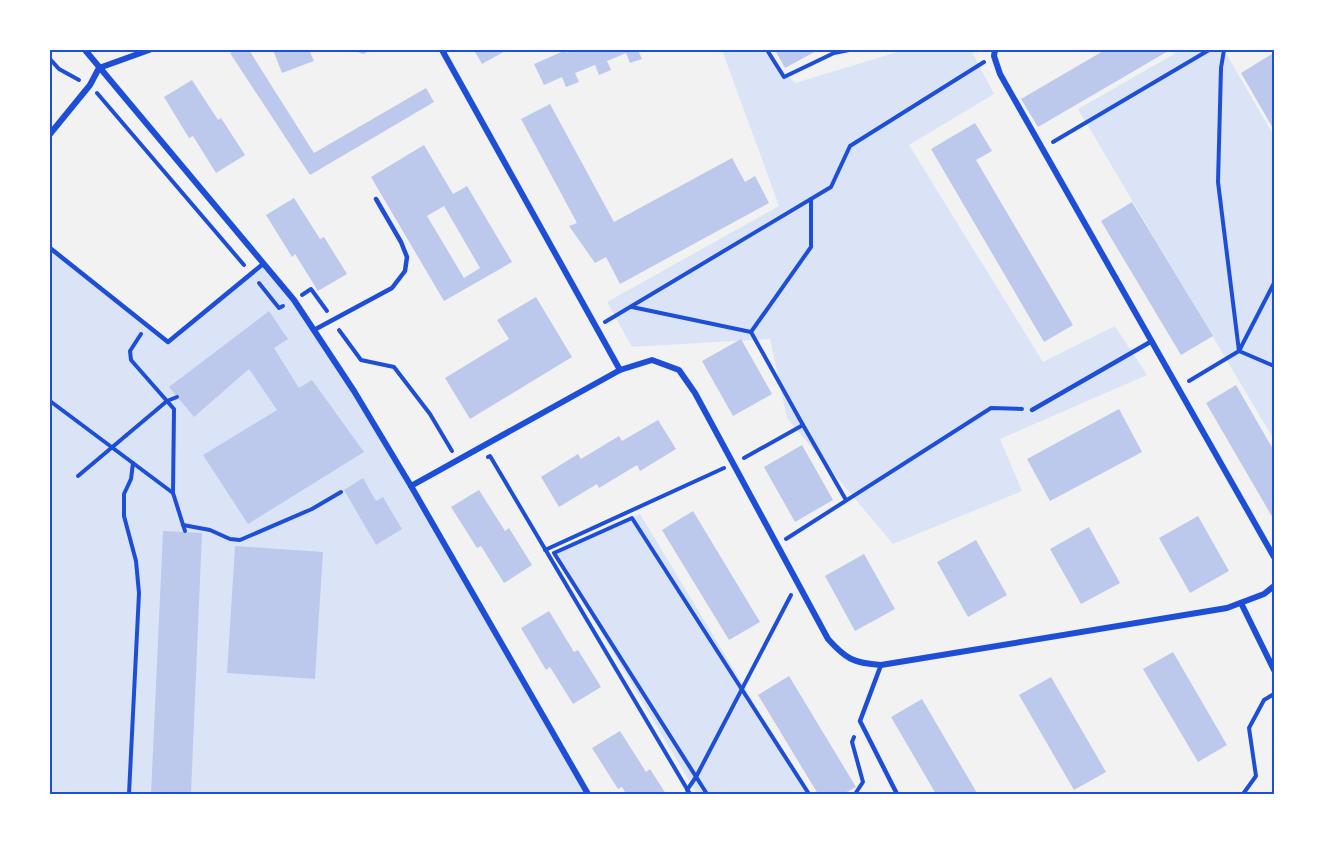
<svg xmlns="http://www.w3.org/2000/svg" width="1324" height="844" font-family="'Public Sans',sans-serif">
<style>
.green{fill:#dbe4f7}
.building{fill:#bdc9ec;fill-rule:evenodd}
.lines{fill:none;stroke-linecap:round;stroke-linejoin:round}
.path{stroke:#1d4ed8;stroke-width:4}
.service{stroke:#1d4ed8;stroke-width:4.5}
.minor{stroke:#1d4ed8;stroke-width:6}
.neatline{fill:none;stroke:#1d4ed8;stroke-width:2}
</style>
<rect width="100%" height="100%" fill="#f2f2f2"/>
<!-- green -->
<g class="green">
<polygon points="722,50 763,50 795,83 904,50 971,50 994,94 909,145 1043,362 1115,326 1147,375 1000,439 1022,491 893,544 787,418 770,339 632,347 607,302 779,206"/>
<polygon points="1181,50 1224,50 1274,136 1274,440 1078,109"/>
<polygon points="50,249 169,342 263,263 295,300 411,485 588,794 50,794"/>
<polygon points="640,514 809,794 697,794 554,553"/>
</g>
<!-- building -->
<g class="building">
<polygon points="237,50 249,50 314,153 426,88 434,102 310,175 230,53"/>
<polygon points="273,50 309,50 314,61 282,73"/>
<polygon points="352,50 372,50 363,54"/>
<polygon points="474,50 507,50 482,64"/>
<polygon points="566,50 567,53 574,50 638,50 642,59 630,63 626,53 607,61 611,70 599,75 595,65 575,73 579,82 566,87 562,77 544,85 534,64"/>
<polygon points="775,50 818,50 785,68"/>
<polygon points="1105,50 1170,50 1038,127 1021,99"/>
<polygon points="1272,54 1274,59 1274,130 1241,73"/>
<polygon points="192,80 218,120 221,118 245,155 216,173 193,136 189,138 164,97"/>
<polygon points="550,104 614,222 732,158 745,182 755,176 769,203 620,284 606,257 595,263 569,226 577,223 521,119"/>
<polygon points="975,123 992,151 976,160 1073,325 1044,342 931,149"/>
<path d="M 424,145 L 453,194 L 467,186 L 512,262 L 444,301 L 371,177 ZM 444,206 L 480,268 L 464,278 L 427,216 Z"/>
<polygon points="294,198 320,239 324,237 347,274 318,291 295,254 292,257 266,215"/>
<polygon points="1132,202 1213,336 1181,355 1101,221"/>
<polygon points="536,297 572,357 470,419 445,378 509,339 497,320"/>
<polygon points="269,311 288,339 274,348 299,388 312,380 364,452 248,524 203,455 277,410 249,369 194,417 169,387"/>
<polygon points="741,339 772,394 733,416 702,361"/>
<polygon points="1236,385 1274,451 1274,520 1206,403"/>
<polygon points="1119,409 1142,452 1050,501 1027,459"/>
<polygon points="658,420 676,449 640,471 637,465 599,488 597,484 559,507 541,477 578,454 581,459 619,436 622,441"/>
<polygon points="802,445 833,500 795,522 764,467"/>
<polygon points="363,478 376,501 383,497 402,529 376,545 344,490"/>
<polygon points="479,490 505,531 509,528 532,565 504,583 481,546 477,548 451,507"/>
<polygon points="693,511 760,622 729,640 662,530"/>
<polygon points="1198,516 1229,571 1190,593 1159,538"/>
<polygon points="1089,527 1120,583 1081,604 1050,549"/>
<polygon points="163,531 202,533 191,794 151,794"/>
<polygon points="976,540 1007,595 968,617 937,562"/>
<polygon points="235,546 323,552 315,679 227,673"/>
<polygon points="864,554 895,609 855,631 825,576"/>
<polygon points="549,611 574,652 578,650 601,687 573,704 550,667 546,670 521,628"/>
<polygon points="1173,652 1227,745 1198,762 1143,669"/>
<polygon points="789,676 856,787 843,794 818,794 758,695"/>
<polygon points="1051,677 1106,772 1074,790 1019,695"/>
<polygon points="922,699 977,793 975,794 936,794 891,717"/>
<polygon points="620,731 646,772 650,769 666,794 626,794 622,787 618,789 592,748"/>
</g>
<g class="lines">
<!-- path -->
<g class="path">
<polyline points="767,50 784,77 834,53 849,50"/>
<polyline points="50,59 59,69 79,80"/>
<polyline points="97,93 244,265"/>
<polyline points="1053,142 1209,50"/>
<polyline points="259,283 279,308 283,306"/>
<polyline points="1274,283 1239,351 1274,366"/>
<polyline points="302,295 311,289 327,311"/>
<polyline points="632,307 751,332"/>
<polyline points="605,322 831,187 850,146 984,62"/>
<polyline points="339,330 361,360 394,367 430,414 452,451"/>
<polyline points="141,334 130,351 131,360 174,409 173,493 185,531"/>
<polyline points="1189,381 1239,351 1218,182 1221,68 1224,50"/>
<polyline points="50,401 173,493"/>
<polyline points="803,425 846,500"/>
<polyline points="488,457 490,456 690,794"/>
<polyline points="744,458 803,425 751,332 811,247 811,199"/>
<polyline points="78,476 167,401 177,397"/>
<polyline points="183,525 210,530 230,539 240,540 312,509 341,492"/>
<polyline points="786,539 991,408 1022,409"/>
<polyline points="545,550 724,468"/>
<polyline points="854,737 852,742 863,782 855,794"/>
<polyline points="687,790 696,777 791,595"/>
<polyline points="129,794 139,593 136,561 124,516 124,494 131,479 133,463"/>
<polyline points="707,794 554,553 632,518 809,794"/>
<polyline points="1243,794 1256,776 1249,728 1264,700 1274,694"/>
</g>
<!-- service -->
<g class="service">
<polyline points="50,248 168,342 263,264"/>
<polyline points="314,330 392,288 405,271 407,257 401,242 376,199"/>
<polyline points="1032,410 1152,341"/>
<polyline points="881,665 860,721 897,794"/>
</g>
<!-- minor -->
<g class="minor">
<polyline points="85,50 294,300 354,391 411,486 588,794"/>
<polyline points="442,50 620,370"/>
<polyline points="995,50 994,56 1000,74 1274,557"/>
<polyline points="99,68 149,50"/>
<polyline points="50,134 90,85 99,68"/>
<path d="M 411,486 L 620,370 L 652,360 L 679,370 L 695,393 L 828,639 C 846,659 853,663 881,665 L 1227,608 L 1264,594 L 1274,586"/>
<polyline points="1241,603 1274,670"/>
</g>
</g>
<!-- border -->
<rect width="1324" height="844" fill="none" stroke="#ffffff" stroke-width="102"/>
<rect x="51" y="51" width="1222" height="742" class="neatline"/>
</svg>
